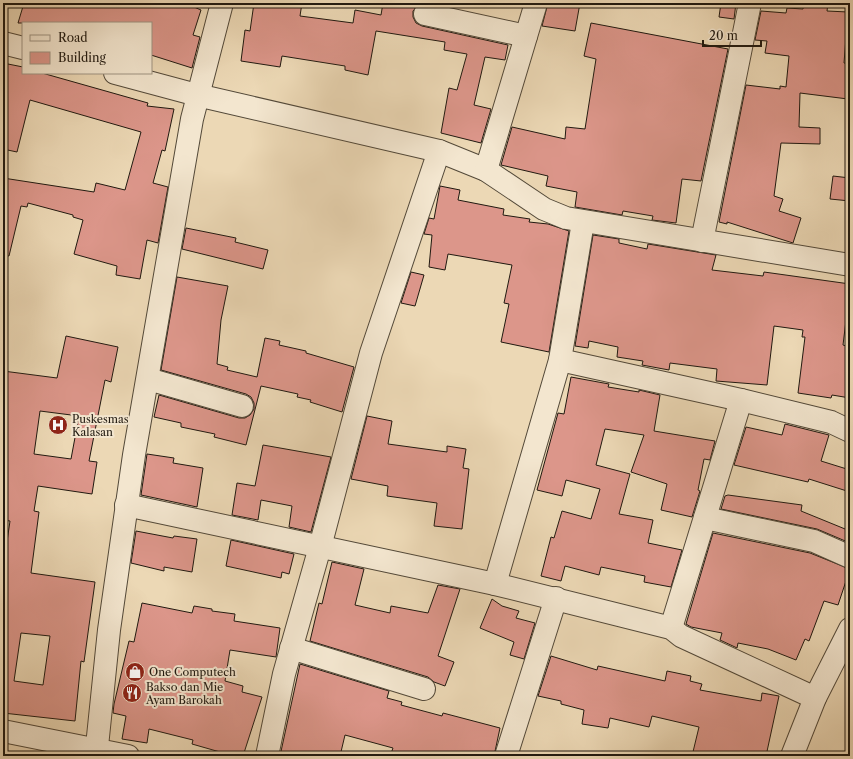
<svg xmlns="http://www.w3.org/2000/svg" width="853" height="759" font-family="'Libre Caslon Text',serif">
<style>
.building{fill:#dc968a;stroke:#201910;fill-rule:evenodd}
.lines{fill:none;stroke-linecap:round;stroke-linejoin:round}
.minor-casing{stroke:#534939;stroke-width:24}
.minor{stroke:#f3e6cf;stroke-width:22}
.labels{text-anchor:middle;stroke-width:4;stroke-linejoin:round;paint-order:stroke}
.poi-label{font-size:11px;fill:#201910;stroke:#f3e6cf;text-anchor:start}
</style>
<rect width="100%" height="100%" fill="#ecd8b5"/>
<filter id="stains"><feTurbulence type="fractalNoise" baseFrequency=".005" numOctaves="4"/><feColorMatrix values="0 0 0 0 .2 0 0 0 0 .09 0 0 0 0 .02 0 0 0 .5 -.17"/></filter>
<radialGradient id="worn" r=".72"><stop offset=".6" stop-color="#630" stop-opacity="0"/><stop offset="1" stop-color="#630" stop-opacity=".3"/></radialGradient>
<!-- building -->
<g class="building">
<polygon points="24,3 195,3 194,7 201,10 193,35 200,37 192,68 151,55 151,23 18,23"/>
<polygon points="254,3 302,3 300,16 353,23 355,10 381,15 383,3 420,3 413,11 413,17 416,23 422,26 508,45 505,60 485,57 474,105 491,109 481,143 441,133 449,88 457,90 467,54 444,50 445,42 376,31 368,75 345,70 345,66 282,56 280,67 241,61 245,30 250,31"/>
<polygon points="548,3 580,3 575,31 542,26"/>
<polygon points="721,3 736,3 734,19 719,17"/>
<polygon points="804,3 828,3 827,11 848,12 844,63 850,64 850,84 848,99 800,93 799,127 820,128 820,144 781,143 774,196 783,199 779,211 801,218 793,243 727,222 727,224 719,222 746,85 780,89 780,86 786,87 789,56 765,53 767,41 755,40 761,11 786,13 787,8 803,9"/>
<polygon points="591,23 728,49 701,181 682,179 676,223 652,220 653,216 623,211 622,215 575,207 577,192 546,186 548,176 501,165 512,127 565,139 566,127 585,129 596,59 584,56"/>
<polygon points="3,63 23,67 23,73 42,73 148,103 147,106 174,109 165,151 162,150 153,183 168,187 158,243 147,240 140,279 116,275 117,266 74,254 83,220 73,217 73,215 28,203 27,207 21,206 9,256 3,255 3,178 94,192 96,183 125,190 141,132 30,100 17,152 3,149"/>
<polygon points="833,176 850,178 850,201 830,199"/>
<polygon points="440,186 460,190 458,200 504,209 503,215 530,219 529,222 548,224 569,231 549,352 501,342 509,304 504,303 512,265 448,254 445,270 429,267 432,235 424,234 429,218 434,219"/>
<polygon points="186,228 236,238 235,242 268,250 263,269 182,249"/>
<polygon points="593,235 619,239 619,243 647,249 648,244 716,255 712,270 763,276 764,272 850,284 850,312 847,312 843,345 850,347 850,398 832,395 831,398 798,393 805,337 802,337 803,330 774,326 767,385 716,381 717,369 670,363 669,370 642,365 643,361 617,357 618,347 589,341 588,348 575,346"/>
<polygon points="411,272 424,275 415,306 401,303"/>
<polygon points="177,277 228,286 221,320 217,364 228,367 227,370 257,377 265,338 280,341 279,345 306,351 306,353 354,367 342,412 310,402 311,400 297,397 298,394 261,386 246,445 214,437 215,434 181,427 181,423 154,417 159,395 239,418 245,418 250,415 254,409 254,403 251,397 246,394 161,370"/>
<path d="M 66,336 L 118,347 L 111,382 L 105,380 L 89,461 L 97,462 L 92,494 L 38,486 L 34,511 L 39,512 L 31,573 L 95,582 L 84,662 L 81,661 L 75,721 L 3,713 L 3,569 L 10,521 L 3,520 L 3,371 L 57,378 ZM 40,411 L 79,416 L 71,459 L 34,454 ZM 21,633 L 50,636 L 43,685 L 14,681 Z"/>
<polygon points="571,377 609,384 608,387 639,392 639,390 660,395 654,431 715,441 710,460 704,459 698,490 700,491 692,517 661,510 667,484 631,472 644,435 605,429 596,465 630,474 619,514 653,520 648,543 682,550 671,587 644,582 645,576 601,567 599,575 565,566 561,581 541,576 551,537 554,538 562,511 591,519 600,489 566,480 562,496 537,490 558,413 564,414"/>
<polygon points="367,416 392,421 388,444 447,452 447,446 466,449 463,468 469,469 462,529 434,526 437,503 387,496 388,486 351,479"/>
<polygon points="785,424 829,435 821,461 850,470 850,492 809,479 808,482 734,465 746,427 782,435"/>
<polygon points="263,445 331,457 311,532 289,527 292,506 261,500 258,520 232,515 237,483 255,486"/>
<polygon points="147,454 174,458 173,463 203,468 197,507 141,495"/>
<polygon points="728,495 802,505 801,511 850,531 850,543 817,529 721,509 725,496"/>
<polygon points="136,531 173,538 174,536 197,539 192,572 164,567 164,571 131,563"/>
<polygon points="713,533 810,553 850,569 838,605 824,601 809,641 805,639 796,660 768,649 738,643 737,648 735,647 720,640 722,633 691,627 686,624"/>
<polygon points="231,540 294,554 289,574 282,572 281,578 226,566"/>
<polygon points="332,562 364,569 355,605 390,613 391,606 428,613 438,585 460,589 438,656 454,662 445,686 434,682 428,677 310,641 319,603 322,604"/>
<polygon points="492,599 502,606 519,611 516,618 535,623 524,659 510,655 514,642 480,628"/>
<polygon points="142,603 192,613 194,606 212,609 212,611 235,614 234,621 280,628 276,657 230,650 225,681 243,686 242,692 262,697 243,756 234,756 192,744 193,740 149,729 147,743 122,739 126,716 113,713 114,704 129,641 134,642"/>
<polygon points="551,656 597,670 598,666 665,681 667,671 691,676 690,681 702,684 700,690 761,701 762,693 779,696 766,756 692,756 699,727 652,716 649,727 610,718 608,728 582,724 584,710 561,704 561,701 538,696"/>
<polygon points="300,664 389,691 387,698 402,702 401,705 442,716 443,713 500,728 494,756 390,756 393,748 345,735 340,756 280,756"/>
</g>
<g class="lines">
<defs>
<g id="minor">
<polyline points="425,14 526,36"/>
<polyline points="3,43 23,48"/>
<polyline points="115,73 197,95 439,151 486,170 544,209 566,218 850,265"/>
<polyline points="486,170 536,3"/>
<polyline points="702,241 750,3"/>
<polyline points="560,360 741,400 831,422 850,431"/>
<polyline points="148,379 242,406"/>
<polyline points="126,505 495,584 560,360 583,222"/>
<polyline points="705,518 814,541 850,557"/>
<polyline points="495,584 671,628 681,636 815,698"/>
<polyline points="671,628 741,400"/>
<polyline points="291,648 424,689"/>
<polyline points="3,731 128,756"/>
<polyline points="96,756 109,630 134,455 192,119 222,3"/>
<polyline points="267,756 284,674 320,547 371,353 439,151"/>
<polyline points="506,756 556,598"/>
<polyline points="792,756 815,698 850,629"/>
</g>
</defs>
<!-- minor casing -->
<use href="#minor" class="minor-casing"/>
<!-- minor -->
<use href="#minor" class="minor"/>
</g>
<!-- icons -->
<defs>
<symbol id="hospital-disc" viewBox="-11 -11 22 22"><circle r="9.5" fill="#8f2418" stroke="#f3e6cf"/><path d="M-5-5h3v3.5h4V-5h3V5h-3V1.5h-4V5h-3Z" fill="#fff"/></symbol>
<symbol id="shop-disc" viewBox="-11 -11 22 22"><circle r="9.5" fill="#8f2418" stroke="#f3e6cf"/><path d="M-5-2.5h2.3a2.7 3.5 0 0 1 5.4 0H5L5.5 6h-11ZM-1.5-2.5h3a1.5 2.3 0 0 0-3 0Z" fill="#fff"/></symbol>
<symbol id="restaurant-disc" viewBox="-11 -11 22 22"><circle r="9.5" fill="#8f2418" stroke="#f3e6cf"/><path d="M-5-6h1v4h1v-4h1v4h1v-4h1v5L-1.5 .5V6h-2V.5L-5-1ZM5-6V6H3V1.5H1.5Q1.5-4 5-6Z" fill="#fff"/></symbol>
</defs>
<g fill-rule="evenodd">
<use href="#hospital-disc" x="47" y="414" width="22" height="22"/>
<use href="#shop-disc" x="124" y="661" width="22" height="22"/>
<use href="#restaurant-disc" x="121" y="682" width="22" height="22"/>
</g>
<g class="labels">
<!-- poi labels -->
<g class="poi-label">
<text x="72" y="423">Puskesmas<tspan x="72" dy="13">Kalasan</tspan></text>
<text x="149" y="676">One Computech</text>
<text x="146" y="691">Bakso dan Mie<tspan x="146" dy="13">Ayam Barokah</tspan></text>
</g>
</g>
<!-- margin -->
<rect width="853" height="759" fill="none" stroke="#ecd8b5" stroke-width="16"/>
<rect x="4" y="4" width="845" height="751" fill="none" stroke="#201910" stroke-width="2"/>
<rect x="8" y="8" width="837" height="743" fill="none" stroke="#201910"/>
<!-- legend -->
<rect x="22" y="22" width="130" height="52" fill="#f3e6cf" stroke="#9f9483"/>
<rect x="30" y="35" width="20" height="6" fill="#f3e6cf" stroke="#9f9483"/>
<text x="58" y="42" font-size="12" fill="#201910">Road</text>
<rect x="30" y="52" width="20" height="12" fill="#dc968a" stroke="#9f9483"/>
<text x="58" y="62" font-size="12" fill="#201910">Building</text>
<!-- scale -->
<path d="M703 40v6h58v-6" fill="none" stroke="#201910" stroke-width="2"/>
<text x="709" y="40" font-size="12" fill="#201910" stroke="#f3e6cf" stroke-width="3" paint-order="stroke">20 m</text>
<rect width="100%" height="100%" filter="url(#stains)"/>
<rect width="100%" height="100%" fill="url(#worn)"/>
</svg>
